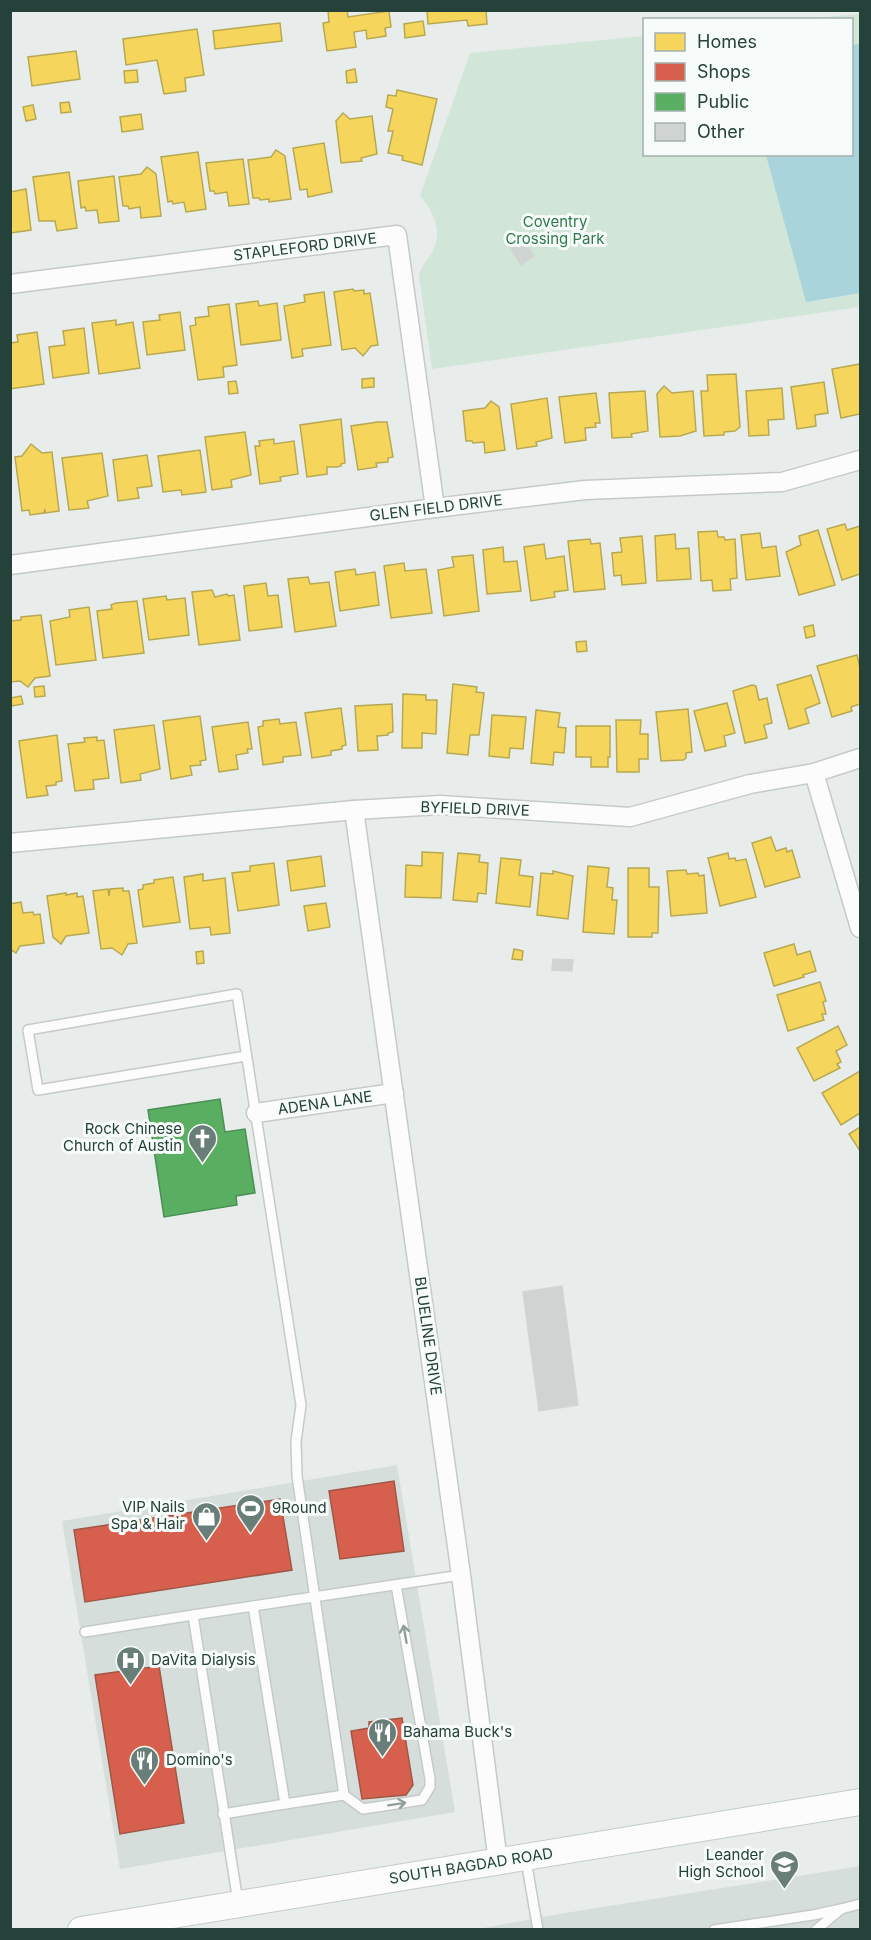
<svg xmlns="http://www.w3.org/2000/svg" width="871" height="1940" font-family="Inter,sans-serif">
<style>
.built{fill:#d6dedb}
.green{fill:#d1e6d8}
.water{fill:#a9d4db}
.homes{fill:#f6d55c;stroke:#b7a952;stroke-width:1.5}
.shops{fill:#d6604d;stroke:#a15747;stroke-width:1.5}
.public{fill:#5aae61;stroke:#4a8e55;stroke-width:1.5}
.building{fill:#cfd4d2;stroke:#d1d6d4;stroke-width:1.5}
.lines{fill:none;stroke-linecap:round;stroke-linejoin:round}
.lane-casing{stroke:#c5cac8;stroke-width:12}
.street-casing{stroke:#c5cac8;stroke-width:21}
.secondary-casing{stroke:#c3cbc8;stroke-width:28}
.lane{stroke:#fcfcfc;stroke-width:9}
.street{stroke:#fcfcfc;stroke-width:18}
.secondary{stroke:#fcfcfc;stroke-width:26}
.oneway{stroke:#909f9b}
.labels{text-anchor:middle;stroke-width:6;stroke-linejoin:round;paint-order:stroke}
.park-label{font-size:15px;fill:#2d7a4b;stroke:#f7fbf9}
.street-label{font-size:15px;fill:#24423a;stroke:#f7fbf9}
.poi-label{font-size:15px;fill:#24423a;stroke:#f7fbf9;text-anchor:start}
</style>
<rect width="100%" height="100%" fill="#e8edeb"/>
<!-- built -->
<g class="built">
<polygon points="397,1465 455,1812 120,1869 62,1521"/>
<polygon points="860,1866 860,1929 473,1930 559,1914"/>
</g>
<!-- green -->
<path class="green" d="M 860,14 L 860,307 L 432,369 L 419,276 C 421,265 429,260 433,250 C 443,232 433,210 420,196 L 470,53 L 644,36 L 644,154 L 852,154 L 852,20 L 804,19 Z"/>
<!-- water -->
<polygon class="water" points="860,44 860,293 806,302 766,155 852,154 852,45"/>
<!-- homes -->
<g class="homes">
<polygon points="347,10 348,17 389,11 391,27 385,28 386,36 367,39 366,30 354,32 356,47 327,51 323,23 329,22 328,11"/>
<polygon points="427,10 486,10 487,24 468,26 467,20 428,24"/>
<polygon points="423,21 425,35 405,38 404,24"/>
<polygon points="280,23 282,41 215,49 213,31"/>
<polygon points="197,29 204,75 185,78 186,91 164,94 157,60 126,65 123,39"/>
<polygon points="76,51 80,79 32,86 28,57"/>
<polygon points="355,69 357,82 347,83 346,71"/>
<polygon points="137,70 138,82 125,83 124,71"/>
<polygon points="397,90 437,99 422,165 402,160 403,156 388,153 393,131 388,131 393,109 386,107 388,95 396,96"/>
<polygon points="69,102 71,112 61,113 60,103"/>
<polygon points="33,105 36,119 26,121 23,107"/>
<polygon points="343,113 350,119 372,116 377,154 361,158 362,161 341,163 336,121"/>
<polygon points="141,114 143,129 122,132 120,117"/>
<polygon points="324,143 332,192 308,197 307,189 300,190 293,148"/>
<polygon points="276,150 285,156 291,199 269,202 269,199 260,200 259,198 253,198 248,160 271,157"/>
<polygon points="198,152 206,209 186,212 184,202 173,204 172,201 168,202 161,157"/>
<polygon points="243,159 249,204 229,206 227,192 215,194 214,191 210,191 206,163"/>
<polygon points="147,167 156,174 161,216 141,218 140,207 129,209 128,206 123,206 119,177 141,174"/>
<polygon points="69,172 77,228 57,231 55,221 39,221 33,177"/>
<polygon points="114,176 119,221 99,223 97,210 86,211 85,207 81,208 78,181"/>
<polygon points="26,189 31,230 11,233 10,192"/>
<polygon points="353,289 354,291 364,290 364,294 370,293 378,345 371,346 363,356 355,348 342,350 334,292"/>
<polygon points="324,292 331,345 302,349 303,356 292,358 284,306 305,302 304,295"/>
<polygon points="258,301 259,306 277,303 281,340 241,345 236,304"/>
<polygon points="229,304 237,365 223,367 224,377 198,380 190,326 196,325 195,318 209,316 208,307"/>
<polygon points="180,312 185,350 147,355 143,322 160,320 159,315"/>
<polygon points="116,320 116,325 133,322 140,368 99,374 92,323"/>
<polygon points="84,328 89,373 53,378 49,347 65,345 63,331"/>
<polygon points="37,332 44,384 10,389 10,343 18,342 17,335"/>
<polygon points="860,364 860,414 841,418 832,369"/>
<polygon points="736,374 740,427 735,431 724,432 724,435 704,436 701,391 708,391 707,375"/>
<polygon points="374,378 374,387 362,388 362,379"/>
<polygon points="236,381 238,393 229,394 228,382"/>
<polygon points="824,382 828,413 815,415 816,426 797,429 791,387"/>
<polygon points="664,386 672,393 693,391 696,431 680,436 660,437 657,394"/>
<polygon points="782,388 784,419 768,420 769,435 749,436 746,391"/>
<polygon points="645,391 648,431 631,434 632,437 612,438 609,393"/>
<polygon points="596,393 600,423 595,423 596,427 585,428 586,440 565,443 559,397"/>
<polygon points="547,398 552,438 536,442 537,446 517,449 511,404"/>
<polygon points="491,401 499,407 505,450 485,453 484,442 473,443 472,441 466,441 463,411 485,408"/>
<polygon points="341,419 345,463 341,464 341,466 337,467 327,467 327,474 307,477 300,425"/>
<polygon points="378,422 387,422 393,457 388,458 388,462 376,463 377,467 358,470 351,426"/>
<polygon points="245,432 251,475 231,480 232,487 212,490 205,437"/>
<polygon points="274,439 274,444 294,441 298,474 280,477 281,481 260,484 255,446 260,446 259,441"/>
<polygon points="31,444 42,453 52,452 59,511 45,513 45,509 44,513 30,515 29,510 22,511 15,457 22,456"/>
<polygon points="200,450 206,492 182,495 181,490 163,492 158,456"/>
<polygon points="102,453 108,496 87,501 89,508 69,510 62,458"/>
<polygon points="147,455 152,486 137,488 139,498 118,501 113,460"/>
<polygon points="845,524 847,530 860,526 860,574 842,580 827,529"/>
<polygon points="818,530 835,585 799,595 786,552 801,545 799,536"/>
<polygon points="717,531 718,537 724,537 725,540 735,539 737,578 730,579 731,590 713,591 712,580 701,581 698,532"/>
<polygon points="760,533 762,548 776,546 780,576 746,580 741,535"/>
<polygon points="675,534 676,549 689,548 691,579 657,581 655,536"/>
<polygon points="642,536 646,583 622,585 621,575 614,576 612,553 622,552 620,538"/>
<polygon points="590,539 591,544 600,543 605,589 574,592 568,541"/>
<polygon points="544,544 546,559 564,556 568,590 554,592 555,597 531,601 524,547"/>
<polygon points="503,547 504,562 517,561 521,591 487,594 483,550"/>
<polygon points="473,555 479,611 444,616 438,570 454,567 452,557"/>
<polygon points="404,563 405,571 426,569 432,613 391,618 384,566"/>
<polygon points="355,569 356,575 375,572 379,605 340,611 335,572"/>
<polygon points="308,577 310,584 329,582 336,626 295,632 288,579"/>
<polygon points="266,583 268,596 278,595 282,627 249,631 244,586"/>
<polygon points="212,590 215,597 227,594 228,596 234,595 240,640 199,645 192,592"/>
<polygon points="166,596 167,600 185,598 189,635 149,640 143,599"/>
<polygon points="137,601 144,653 103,658 97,611 112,609 111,605 116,603"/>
<polygon points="89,607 96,660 56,665 50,621 70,617 69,610"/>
<polygon points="41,615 50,676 35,678 28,687 20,681 10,682 10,621 21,620 21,617"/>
<polygon points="813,625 815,636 806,638 804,627"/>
<polygon points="586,641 587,651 577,652 576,642"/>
<polygon points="857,655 860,668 860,704 851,707 852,711 832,717 817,666"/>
<polygon points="811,675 820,703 805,709 809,723 789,729 777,685"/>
<polygon points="453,684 477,687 476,692 484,693 479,735 470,735 468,755 447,753"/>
<polygon points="752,685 756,686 759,700 767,698 772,723 764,725 767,738 745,743 733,691"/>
<polygon points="44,686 45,696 35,697 34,687"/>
<polygon points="403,694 426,695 426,700 437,700 436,734 422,733 422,748 402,748"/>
<polygon points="21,696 23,704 12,706 10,698"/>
<polygon points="727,703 735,733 724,736 726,746 705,751 694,711"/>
<polygon points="392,704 393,732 388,733 388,735 377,736 378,750 358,751 355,706"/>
<polygon points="341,708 346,745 342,746 342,749 331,751 331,755 312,758 305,713"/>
<polygon points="688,709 692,752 686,753 686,758 683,760 661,761 656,712"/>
<polygon points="536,710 560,713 558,727 566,728 564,753 554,752 553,765 531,763"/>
<polygon points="492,715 526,717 523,749 510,748 509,758 489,756"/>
<polygon points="200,716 206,760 200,761 201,765 190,766 192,775 171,779 163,721"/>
<polygon points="279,719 280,724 296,722 301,755 283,757 283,762 263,765 258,727 263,726 263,721"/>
<polygon points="616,720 641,720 640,734 648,734 648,759 639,759 639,772 617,772"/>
<polygon points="248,722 252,749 247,749 248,753 236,755 238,769 219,772 212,727"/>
<polygon points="154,725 160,769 140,774 141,780 121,783 114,730"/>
<polygon points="576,726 610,726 610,757 608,757 608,767 591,767 591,757 576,757"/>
<polygon points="57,735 62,781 56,782 56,785 46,786 48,795 27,798 19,741"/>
<polygon points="97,737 97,741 104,740 109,778 93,780 94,789 75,791 68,744 85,742 84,738"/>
<polygon points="771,837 776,851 786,848 787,852 792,850 800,877 765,887 752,843"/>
<polygon points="422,852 443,853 441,898 405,897 406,865 422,866"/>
<polygon points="458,853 480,855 479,862 488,863 486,894 478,893 477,902 453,900"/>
<polygon points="728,853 729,859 735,858 736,861 746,859 756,897 720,906 708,858"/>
<polygon points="321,856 325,886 291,891 287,861"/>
<polygon points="501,858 521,860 519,875 533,877 530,907 496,903"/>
<polygon points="274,863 279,905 238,911 232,873 250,871 250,866"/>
<polygon points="588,866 609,868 607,887 613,888 612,900 617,900 614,934 583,932"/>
<polygon points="628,868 649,868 649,887 659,887 658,933 652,933 652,937 628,937"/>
<polygon points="686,870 687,874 698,873 699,876 704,875 707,913 671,916 667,871"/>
<polygon points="553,871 573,876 568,919 537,915 541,873 553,874"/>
<polygon points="203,874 203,881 225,878 230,933 211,935 210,927 190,929 184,877"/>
<polygon points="173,877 180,922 143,927 138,890 143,889 143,885 154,883 154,880"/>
<polygon points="123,888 123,891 129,891 137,943 128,944 122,955 112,948 101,949 93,891 108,889 109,896 110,889"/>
<polygon points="66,893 66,895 77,893 77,897 83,896 89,933 66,936 61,944 53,937 47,896"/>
<polygon points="21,902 23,913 33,912 34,915 40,914 44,943 20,946 16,953 10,949 10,904"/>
<polygon points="326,903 330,927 308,931 304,906"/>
<polygon points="794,944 797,955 810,951 816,971 803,975 804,977 774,986 764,953"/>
<polygon points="514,949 523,951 522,960 512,959"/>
<polygon points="203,951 204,963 197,964 196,952"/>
<polygon points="820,982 826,1001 823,1002 826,1014 822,1014 824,1020 788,1031 777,995"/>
<polygon points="838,1026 847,1045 836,1051 841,1062 837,1064 840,1068 814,1081 797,1048"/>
<polygon points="860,1071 860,1113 841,1125 822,1093"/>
<polygon points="860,1127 860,1151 849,1134"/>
</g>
<!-- shops -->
<g class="shops">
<polygon points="394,1481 404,1551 340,1559 329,1491"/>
<polygon points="280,1499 292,1570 85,1602 74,1530"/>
<polygon points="159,1666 184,1823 120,1834 95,1675"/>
<polygon points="402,1718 413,1785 406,1795 362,1799 351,1731 369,1728 369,1722"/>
</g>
<!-- public -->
<polygon class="public" points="220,1099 225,1132 245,1129 255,1193 236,1196 237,1205 164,1217 148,1110"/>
<!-- building -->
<g class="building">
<polygon points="521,237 534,256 521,265 508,245"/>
<polygon points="553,959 573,960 572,971 552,970"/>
<polygon points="562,1286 578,1405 539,1411 523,1292"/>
</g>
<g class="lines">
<defs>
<g id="lane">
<polyline points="246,1056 38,1090 28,1030 237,994 301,1405 296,1441 297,1476 344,1795 285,1804"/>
<polyline points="193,1615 461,1575"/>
<polyline points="85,1632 193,1615 238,1902"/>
<polyline points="344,1795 363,1809 422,1800 430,1787 430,1779 396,1585"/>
<polyline points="223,1814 285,1804 253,1606"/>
<polyline points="526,1860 538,1930"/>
<polyline points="714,1930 813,1915 841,1909"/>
<polyline points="816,1930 841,1909 860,1904"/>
</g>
<g id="street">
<polyline points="10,284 397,235 435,508"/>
<polyline points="10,565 435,508 585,490 782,482 860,460"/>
<polyline points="814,773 860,928"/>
<polyline points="354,810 461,1575 498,1862"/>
<polyline points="10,843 354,810 440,805 630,817 750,784 814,773 860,758"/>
<polyline points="256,1113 394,1093"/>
</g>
<polyline id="secondary" points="81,1930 860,1802"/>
</defs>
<!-- lane casing -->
<use href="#lane" class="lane-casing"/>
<!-- street casing -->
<use href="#street" class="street-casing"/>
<!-- secondary casing -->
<use href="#secondary" class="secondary-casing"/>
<!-- lane -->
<use href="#lane" class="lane"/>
<!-- street -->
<use href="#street" class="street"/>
<!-- secondary -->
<use href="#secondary" class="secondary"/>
</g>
<!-- one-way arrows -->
<defs><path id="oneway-shaft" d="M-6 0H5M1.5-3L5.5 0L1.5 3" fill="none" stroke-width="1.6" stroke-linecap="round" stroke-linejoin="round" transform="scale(1.5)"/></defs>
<g class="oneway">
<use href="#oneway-shaft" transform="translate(405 1634) rotate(-100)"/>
<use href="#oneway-shaft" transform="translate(397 1804) rotate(-9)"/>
</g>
<!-- icons -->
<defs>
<symbol id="church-pin" viewBox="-11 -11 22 30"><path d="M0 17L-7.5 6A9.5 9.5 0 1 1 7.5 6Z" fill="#697e78" stroke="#f7fbf9"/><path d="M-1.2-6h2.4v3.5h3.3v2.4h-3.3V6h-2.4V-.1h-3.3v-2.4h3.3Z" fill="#fff"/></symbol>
<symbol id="stadium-pin" viewBox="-11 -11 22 30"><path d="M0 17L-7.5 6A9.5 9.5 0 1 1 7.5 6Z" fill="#697e78" stroke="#f7fbf9"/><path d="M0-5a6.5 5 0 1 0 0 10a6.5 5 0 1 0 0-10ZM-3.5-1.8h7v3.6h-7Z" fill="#fff"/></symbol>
<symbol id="shop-pin" viewBox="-11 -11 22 30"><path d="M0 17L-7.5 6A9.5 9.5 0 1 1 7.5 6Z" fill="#697e78" stroke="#f7fbf9"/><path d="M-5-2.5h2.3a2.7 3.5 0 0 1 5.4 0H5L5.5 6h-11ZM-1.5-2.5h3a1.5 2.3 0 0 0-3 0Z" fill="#fff"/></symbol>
<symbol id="hospital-pin" viewBox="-11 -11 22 30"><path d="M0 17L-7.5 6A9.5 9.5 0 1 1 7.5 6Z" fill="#697e78" stroke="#f7fbf9"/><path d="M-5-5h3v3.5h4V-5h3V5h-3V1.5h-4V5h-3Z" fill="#fff"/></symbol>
<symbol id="restaurant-pin" viewBox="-11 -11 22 30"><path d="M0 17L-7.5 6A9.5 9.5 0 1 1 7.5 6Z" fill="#697e78" stroke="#f7fbf9"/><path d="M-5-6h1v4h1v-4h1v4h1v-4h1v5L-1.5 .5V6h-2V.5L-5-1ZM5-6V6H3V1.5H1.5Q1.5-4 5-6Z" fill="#fff"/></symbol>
<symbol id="school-pin" viewBox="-11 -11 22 30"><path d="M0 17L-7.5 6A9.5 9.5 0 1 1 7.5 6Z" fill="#697e78" stroke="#f7fbf9"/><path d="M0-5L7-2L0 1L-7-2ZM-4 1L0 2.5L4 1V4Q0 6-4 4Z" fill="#fff"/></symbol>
</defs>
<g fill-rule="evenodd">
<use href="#church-pin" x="186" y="1122" width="33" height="45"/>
<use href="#stadium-pin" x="234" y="1492" width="33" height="45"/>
<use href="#shop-pin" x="190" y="1500" width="33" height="45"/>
<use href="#hospital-pin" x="114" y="1644" width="33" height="45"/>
<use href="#restaurant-pin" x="366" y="1716" width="33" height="45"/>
<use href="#restaurant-pin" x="128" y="1744" width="33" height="45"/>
<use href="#school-pin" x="768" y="1848" width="33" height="45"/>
</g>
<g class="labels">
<!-- park labels -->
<g class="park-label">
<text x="555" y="227">Coventry<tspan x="555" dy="17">Crossing Park</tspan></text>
</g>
<!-- street labels -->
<g class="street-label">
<text transform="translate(305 247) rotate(-7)" y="5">STAPLEFORD DRIVE</text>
<text transform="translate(436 508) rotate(-7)" y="5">GLEN FIELD DRIVE</text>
<text transform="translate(475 809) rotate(2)" y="5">BYFIELD DRIVE</text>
<text transform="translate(325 1103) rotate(-8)" y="5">ADENA LANE</text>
<text transform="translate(428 1336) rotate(82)" y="5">BLUELINE DRIVE</text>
<text transform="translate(471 1866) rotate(-9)" y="5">SOUTH BAGDAD ROAD</text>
</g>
<!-- poi labels -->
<g class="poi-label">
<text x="182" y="1134" text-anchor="end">Rock Chinese<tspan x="182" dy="17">Church of Austin</tspan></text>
<text x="185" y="1512" text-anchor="end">VIP Nails<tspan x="185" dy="17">Spa &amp; Hair</tspan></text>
<text x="272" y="1513">9Round</text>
<text x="151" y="1665">DaVita Dialysis</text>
<text x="403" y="1737">Bahama Buck's</text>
<text x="166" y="1765">Domino's</text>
<text x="764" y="1860" text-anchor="end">Leander<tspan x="764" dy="17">High School</tspan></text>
</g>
</g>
<!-- border -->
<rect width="871" height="1940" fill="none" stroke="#24423a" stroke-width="24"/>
<!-- legend -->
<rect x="643" y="18" width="210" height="138" fill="#f7fbf9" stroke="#a3b1ad" stroke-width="1.5"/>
<rect x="655" y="33" width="30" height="18" fill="#f6d55c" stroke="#a3b1ad" stroke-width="1.5"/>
<text x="697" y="48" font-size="18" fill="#24423a">Homes</text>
<rect x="655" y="63" width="30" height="18" fill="#d6604d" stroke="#a3b1ad" stroke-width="1.5"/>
<text x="697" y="78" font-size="18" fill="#24423a">Shops</text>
<rect x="655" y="93" width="30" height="18" fill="#5aae61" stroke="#a3b1ad" stroke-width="1.5"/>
<text x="697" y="108" font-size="18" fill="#24423a">Public</text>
<rect x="655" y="123" width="30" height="18" fill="#cfd4d2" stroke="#a3b1ad" stroke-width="1.5"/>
<text x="697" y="138" font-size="18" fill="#24423a">Other</text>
</svg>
